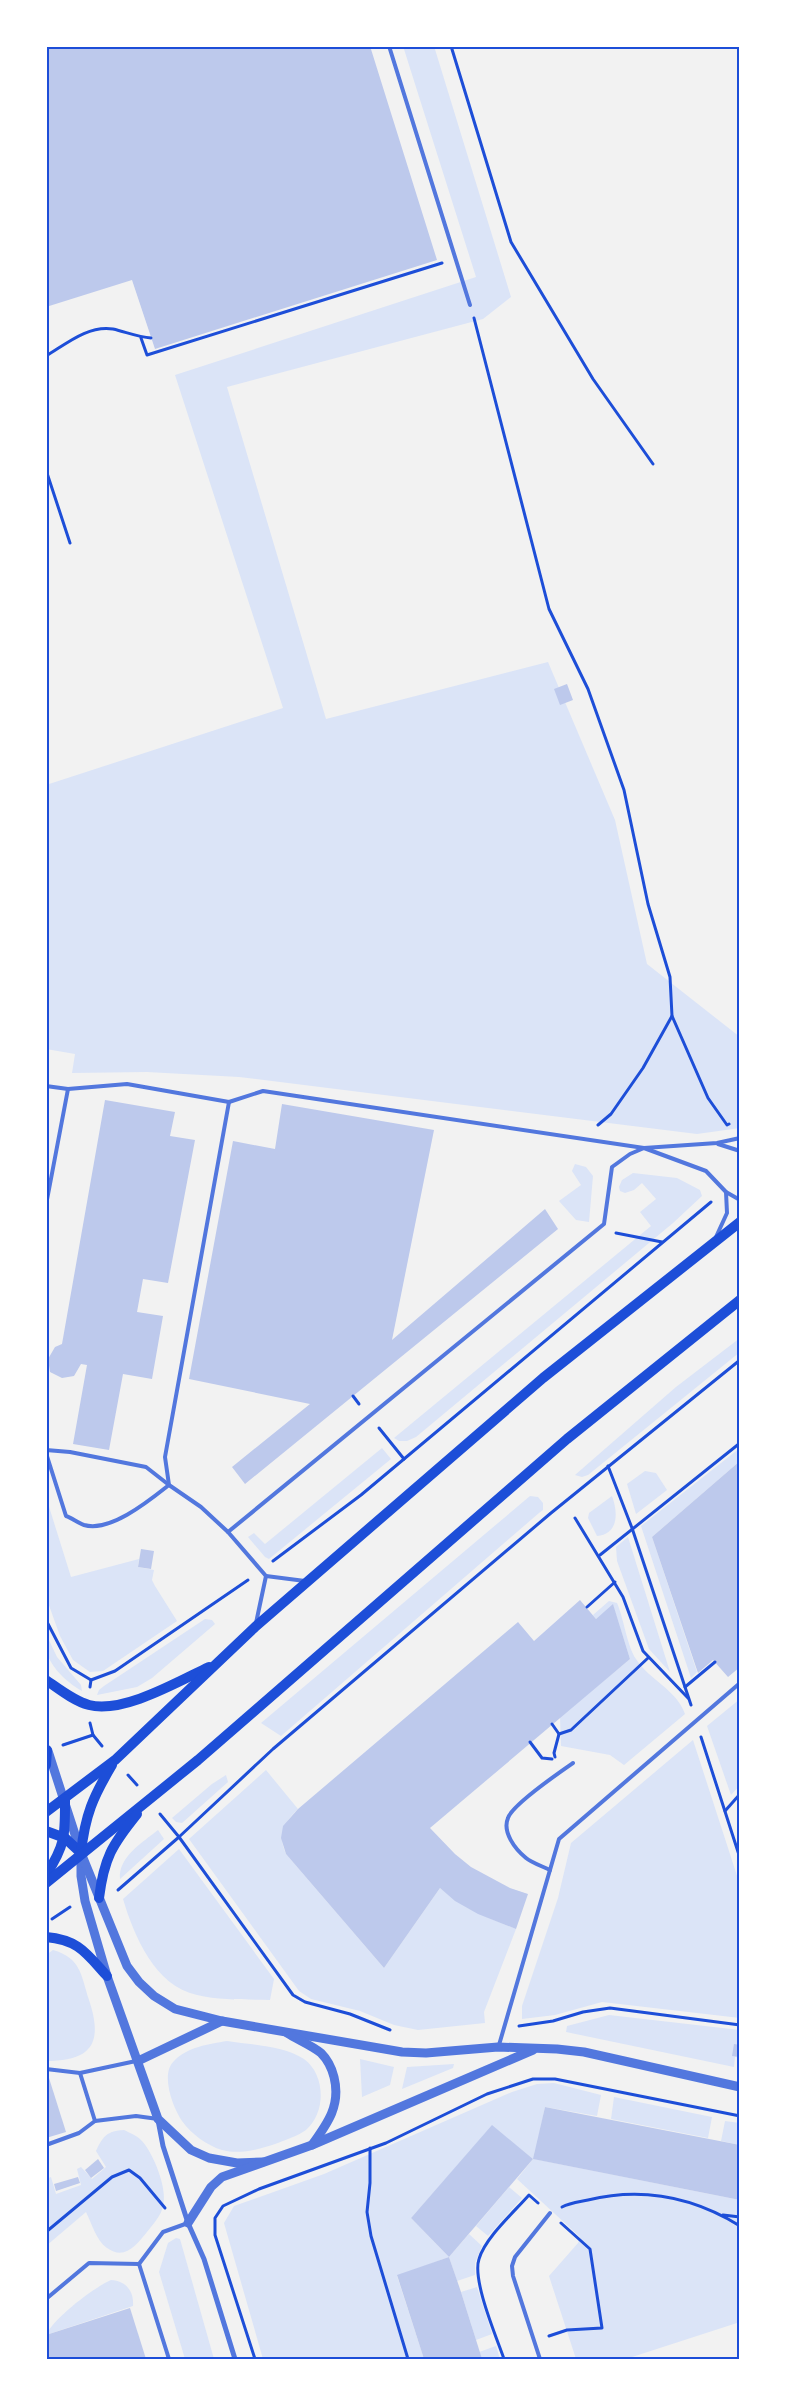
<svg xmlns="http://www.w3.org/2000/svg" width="786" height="2405" font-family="Lora,serif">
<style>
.green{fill:#dbe4f7}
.building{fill:#bdc9ec}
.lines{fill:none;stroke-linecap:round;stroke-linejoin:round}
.path{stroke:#1d4ed8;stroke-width:3}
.service{stroke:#5277de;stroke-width:4}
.minor{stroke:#5277de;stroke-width:5}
.tertiary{stroke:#5277de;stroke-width:9}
.secondary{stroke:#1d4ed8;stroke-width:10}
.neatline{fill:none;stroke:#1d4ed8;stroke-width:2}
</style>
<rect width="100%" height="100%" fill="#f2f2f2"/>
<!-- green -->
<g class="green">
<polygon points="403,46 434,46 511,297 483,319 227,387 326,719 548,662 615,820 647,964 740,1037 740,1128 697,1134 239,1077 147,1072 72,1073 75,1054 46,1049 46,785 283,708 175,375 476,277"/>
<polygon points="575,1164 586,1167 593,1176 589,1222 576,1220 559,1201 581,1185 572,1171"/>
<polygon points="633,1173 677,1178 700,1190 702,1196 673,1223 416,1437 407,1441 399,1441 394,1438 651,1226 640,1212 656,1199 642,1183 634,1190 625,1193 620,1191 619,1187 622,1180"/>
<polygon points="740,1338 740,1352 588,1475 582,1477 575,1475 676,1387"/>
<polygon points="382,1448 391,1459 269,1559 265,1557 248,1537 254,1533 265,1544"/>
<polygon points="740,1448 740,1461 652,1537 697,1672 691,1678 641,1526"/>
<polygon points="645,1471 656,1473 667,1490 636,1514 627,1484"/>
<polygon points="530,1496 538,1497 543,1503 543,1510 539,1513 281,1736 261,1723"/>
<path d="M 612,1496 C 618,1512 619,1534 597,1536 L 588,1518 L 589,1513 Z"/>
<polygon points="46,1497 71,1577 139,1559 138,1567 154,1570 152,1580 155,1586 177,1621 103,1671 90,1672 73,1660 60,1636 46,1597"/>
<polygon points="628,1537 670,1672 649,1649 617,1561 616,1547"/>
<path d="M 609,1601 L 617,1603 C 624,1619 627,1646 636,1659 C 649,1680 676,1689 685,1714 L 624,1765 L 610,1755 L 561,1746 L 560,1717 L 630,1659 L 613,1605 L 596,1619 L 593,1615 Z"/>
<polygon points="205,1619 212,1620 215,1624 152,1678 137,1687 97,1695 99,1690 104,1686"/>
<path d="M 46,1634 L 57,1657 L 81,1685 L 82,1691 C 68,1683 52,1669 47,1653 C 45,1648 46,1640 46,1634 Z"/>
<polygon points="740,1699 740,1785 731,1795 707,1726"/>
<polygon points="693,1740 740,1885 740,2018 602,2002 555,2015 522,2019 522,2006 558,1898 571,1843"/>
<path d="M 266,1770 L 298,1809 C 284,1823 277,1834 286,1854 L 384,1968 L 440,1888 C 463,1908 488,1918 516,1929 L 484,2012 L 485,2023 L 418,2030 L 394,2025 L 360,2011 L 311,1999 L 299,1991 L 189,1839 Z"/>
<polygon points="226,1775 228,1782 182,1823 176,1822 172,1818 212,1784"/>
<path d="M 158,1830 L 164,1839 L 120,1879 C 118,1857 143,1842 158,1830 Z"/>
<path d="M 179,1849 L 274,1979 L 270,2000 C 246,1999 221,2001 197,1995 C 155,1986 134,1936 123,1899 Z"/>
<path d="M 53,1950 C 81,1958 81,1975 89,2000 C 103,2042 93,2061 46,2061 L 46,1955 Z"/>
<polygon points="609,2015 740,2030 740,2058 735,2057 734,2067 566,2032 567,2026"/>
<path d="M 227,2041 C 251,2045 283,2045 304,2059 C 326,2075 326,2113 306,2130 C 298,2136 287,2139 278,2143 C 260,2149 241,2155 222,2150 C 208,2146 191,2134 182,2121 C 173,2108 160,2074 174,2061 C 187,2047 209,2044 227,2041 Z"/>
<polygon points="360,2059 394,2067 390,2085 362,2097"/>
<polygon points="454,2064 453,2068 402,2089 407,2067"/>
<polygon points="554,2083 601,2095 597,2116 545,2107 534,2159 740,2200 740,2322 626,2359 576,2359 549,2276 578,2243 580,2237 517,2179 533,2159 492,2126 411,2218 449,2257 469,2234 482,2246 475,2263 475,2275 457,2281 449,2257 397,2276 424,2359 263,2359 224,2223 234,2206 324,2174 512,2092 537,2084"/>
<polygon points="614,2097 712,2117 708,2138 611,2119"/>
<polygon points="725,2121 740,2123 740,2145 721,2141"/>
<path d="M 124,2130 C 130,2133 136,2135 141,2140 C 153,2152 168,2189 163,2206 C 161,2216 153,2224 147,2232 C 137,2244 125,2261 107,2248 C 96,2240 92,2224 86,2212 L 46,2246 L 46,2179 L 51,2177 L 56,2194 L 81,2185 L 77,2169 L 81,2167 L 92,2179 L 106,2167 L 96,2151 C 103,2136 107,2131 124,2130 Z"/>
<polygon points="509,2187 522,2198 488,2236 476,2226"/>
<polygon points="176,2238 180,2239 182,2246 214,2359 185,2359 159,2272 168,2243"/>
<path d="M 111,2280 C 126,2281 134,2291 133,2306 L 46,2335 C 54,2318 93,2288 111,2280 Z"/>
<polygon points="477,2287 492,2334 476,2340 461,2292"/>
<polygon points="496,2346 500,2359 482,2359 479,2352"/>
</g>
<!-- building -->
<g class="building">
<polygon points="46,46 370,46 437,260 155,349 132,280 46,307"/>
<polygon points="567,684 573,700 560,705 554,689"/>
<polygon points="105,1100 175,1112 170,1136 195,1140 168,1283 143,1279 137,1312 163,1316 152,1379 123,1374 109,1450 73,1444 87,1365 81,1364 74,1376 62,1378 50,1372 48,1359 55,1347 62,1344"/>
<polygon points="282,1104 434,1130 392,1340 545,1209 558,1229 245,1484 232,1467 310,1404 189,1379 233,1141 275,1149"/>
<polygon points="740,1461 740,1667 728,1677 713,1660 698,1673 652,1537"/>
<polygon points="141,1549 154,1551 151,1569 138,1567"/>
<polygon points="580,1600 596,1619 613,1604 630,1659 430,1828 455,1854 471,1867 510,1888 528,1894 516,1929 478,1914 455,1901 440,1888 384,1968 286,1854 281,1838 283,1826 298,1809 518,1622 534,1641"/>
<polygon points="734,2044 740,2045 740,2057 732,2056"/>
<polygon points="49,2078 66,2132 46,2138 46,2079"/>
<polygon points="545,2107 740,2145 740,2200 533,2159"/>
<polygon points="492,2125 533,2159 449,2257 411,2218"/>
<polygon points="98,2159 104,2168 91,2178 85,2170"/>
<polygon points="78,2177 80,2183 56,2191 54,2184"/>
<polygon points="449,2257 461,2292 482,2359 424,2359 397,2275"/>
<polygon points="130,2308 146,2359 46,2359 46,2335"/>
</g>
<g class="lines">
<!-- path -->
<g class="path">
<polyline points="451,46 511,242 593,379 653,464"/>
<polyline points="474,318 549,609 588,689 624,790 648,904 670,977 672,1016 643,1068 611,1114 598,1125"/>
<polyline points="141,338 147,355 442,263"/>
<path d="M 46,356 C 66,344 88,325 113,329 C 126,332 138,337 151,338"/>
<polyline points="46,470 70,543"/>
<polyline points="672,1016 708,1098 727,1125 729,1124"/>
<polyline points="616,1233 662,1242"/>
<polyline points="353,1396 359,1404"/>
<polyline points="379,1428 404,1459"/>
<polyline points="608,1466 632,1528 691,1705"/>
<polyline points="575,1518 623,1597 643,1651 688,1698"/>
<polyline points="600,1555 740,1443"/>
<polyline points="273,1561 361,1495 711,1202"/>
<polyline points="587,1607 615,1582"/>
<polyline points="46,1620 71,1668 91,1680 90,1687"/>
<polyline points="91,1680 115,1671 248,1580"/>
<polyline points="685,1687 715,1662"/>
<polyline points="90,1723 93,1735 102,1746"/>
<polyline points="552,1724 559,1734 571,1730 648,1658"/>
<polyline points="701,1737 740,1858"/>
<polyline points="530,1742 542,1758 552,1759"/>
<polyline points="63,1745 93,1735"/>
<polyline points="555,1757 554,1753 559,1734"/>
<polyline points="128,1775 137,1785"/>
<polyline points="725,1811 740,1794"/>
<polyline points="118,1890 179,1837 160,1814"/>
<polyline points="52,1919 70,1907"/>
<polyline points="519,2026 553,2021 583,2012 610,2008 740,2025"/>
<polyline points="390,2030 350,2014 305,2002 293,1995 179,1837 273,1749 551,1513 740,1360"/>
<polyline points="370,2148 370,2183 367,2212 371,2236 408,2359"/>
<path d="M 562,2207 C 570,2203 579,2202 588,2200 C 642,2187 693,2197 740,2226"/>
<polyline points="723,2215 740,2217"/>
<polyline points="46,2232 112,2177 129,2170 140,2178 165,2208"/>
<polyline points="549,2336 567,2330 602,2328 590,2249 561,2223"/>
<polyline points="255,2359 215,2235 215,2218 223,2206 259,2189 386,2143 487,2094 533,2079 555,2079 740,2116"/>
<path d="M 504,2359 C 496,2336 472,2280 479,2259 C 485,2238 514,2212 529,2195 L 538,2203"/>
</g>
<!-- service -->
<g class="service">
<polyline points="389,46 470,305"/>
<polyline points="46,1086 68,1089 127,1084 229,1102 263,1091 644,1148 706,1171 726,1192 740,1200"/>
<polyline points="229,1102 165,1457 169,1485 201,1507 228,1532 266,1576"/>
<polyline points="718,1144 740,1151"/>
<polyline points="46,1205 68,1089"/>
<polyline points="716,1237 727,1213 726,1192"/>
<path d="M 46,1450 L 70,1452 L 146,1467 L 169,1485 C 150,1500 110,1533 84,1525 C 78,1523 72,1518 66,1516 L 46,1453"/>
<polyline points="228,1532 604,1224 612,1167 630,1154 644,1148 717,1143 740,1138"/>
<polyline points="256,1623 266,1576 305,1581"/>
<path d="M 550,1870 C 542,1866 532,1863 526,1858 C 515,1849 502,1832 508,1818 C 512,1805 560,1772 573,1763"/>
<polyline points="499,2045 559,1839 740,1683"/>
<polyline points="46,2069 80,2073 136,2061"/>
<polyline points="80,2073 95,2121"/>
<polyline points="46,2145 79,2133 95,2121 136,2116 158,2119"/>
<polyline points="139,2264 169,2359"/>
<polyline points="46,2299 89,2263 139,2264 163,2232 188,2223"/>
<polyline points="540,2359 513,2276 512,2266 515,2257 550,2213"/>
</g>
<!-- minor -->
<polyline class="minor" points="158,2120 163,2146 188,2223 204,2259 235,2359"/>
<!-- tertiary -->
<g class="tertiary">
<polyline points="48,1751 81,1853 81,1876 85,1901 107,1976 158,2119 191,2150 209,2158 237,2163 263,2162"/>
<polyline points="81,1853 127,1966 139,1982 154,1996 175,2009 222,2021 402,2052 426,2053 498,2047 557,2049 584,2052 740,2087"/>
<path d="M 287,2033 C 298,2040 311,2045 321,2053 C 327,2059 332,2069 334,2077 C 341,2105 328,2123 312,2145"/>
<polyline points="138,2061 222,2021"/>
<polyline points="188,2223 211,2187 222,2177 312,2145 533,2050"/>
</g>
<!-- secondary -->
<g class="secondary">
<path d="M 46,1680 C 59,1689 74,1701 89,1705 C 123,1714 179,1681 209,1667"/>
<polyline points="46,1765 47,1750"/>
<polyline points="46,1812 115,1760 255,1627 543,1378 740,1222"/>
<polyline points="46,1831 65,1838 81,1853"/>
<path d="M 81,1853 C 85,1815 93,1797 112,1765"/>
<path d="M 46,1875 C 66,1844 65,1835 65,1799"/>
<polyline points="46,1883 198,1760 567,1439 740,1300"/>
<path d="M 99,1898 C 104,1858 112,1845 137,1814"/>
<path d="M 46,1937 C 79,1940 86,1953 107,1976"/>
</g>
</g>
<!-- border -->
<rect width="786" height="2405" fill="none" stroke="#ffffff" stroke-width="95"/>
<rect x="48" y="48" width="690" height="2310" class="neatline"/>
</svg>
